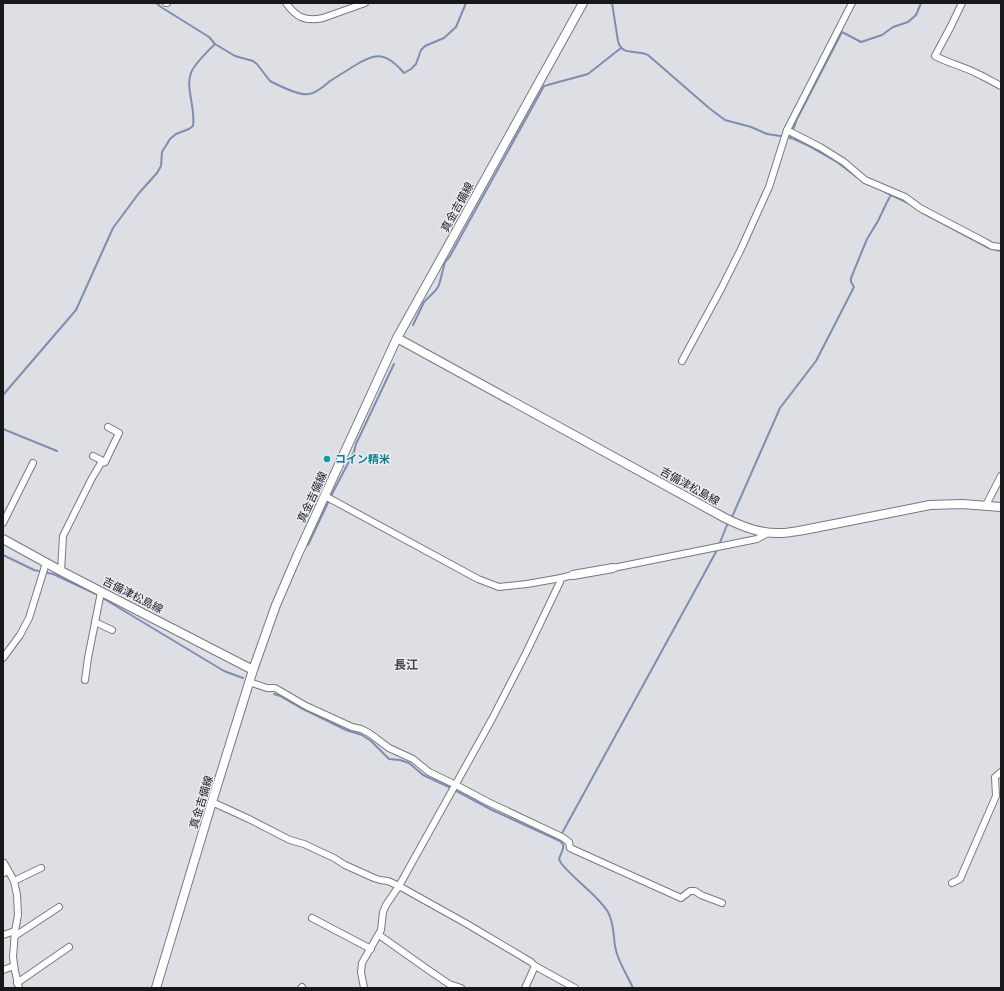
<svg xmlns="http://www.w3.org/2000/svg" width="1004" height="991" font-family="Barlow,'Noto Sans JP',sans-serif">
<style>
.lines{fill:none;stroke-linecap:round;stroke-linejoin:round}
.stream{stroke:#7e8eb2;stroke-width:2}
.minor-casing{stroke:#78797e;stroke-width:8}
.secondary-casing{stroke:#78797e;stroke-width:10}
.minor{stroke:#fff;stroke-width:6}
.secondary{stroke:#fff;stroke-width:8}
.culture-dot{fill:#0f9aa8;stroke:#ebecf2;stroke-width:1.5}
.labels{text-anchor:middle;stroke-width:3;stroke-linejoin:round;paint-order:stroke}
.street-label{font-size:11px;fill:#18181b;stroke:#ebecf2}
.culture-label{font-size:11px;font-weight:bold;fill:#0d838f;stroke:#ebecf2;text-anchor:start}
.neighbourhood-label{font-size:12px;font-weight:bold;fill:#444449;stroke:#ebecf2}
</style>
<rect width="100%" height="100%" fill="#dedfe5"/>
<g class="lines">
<!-- stream -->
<g class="stream">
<polyline points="156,3 161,7 209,37 215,44"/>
<path d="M 612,3 L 618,41 C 622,57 637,49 648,55 L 709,108 L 725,120 L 751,127 L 767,134 L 787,137 L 794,139 L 807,145 L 837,162 L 858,178"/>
<polyline points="790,138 797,119 842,32 861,42 882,35 893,27 908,22 916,15 921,3"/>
<polyline points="885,192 910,204"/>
<polyline points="917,209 921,212 989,248 1001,251"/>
<polyline points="413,325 424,302 436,290 439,285 445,262 450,256 544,86 588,74 621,48"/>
<path d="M 3,395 L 76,310 L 113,228 L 139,193 L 157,173 L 161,166 L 162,152 L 170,139 L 176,134 L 189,129 L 193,126 C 196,109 185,87 191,73 C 194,64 208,51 215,44 L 235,56 L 253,61 L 257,64 L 270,81 L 274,83 C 282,87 300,96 309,94 C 317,93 324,86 330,81 C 338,76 346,71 354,66 C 376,52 386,52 404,73 L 411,69 L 416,64 L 421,50 L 425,46 L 444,38 L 456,27 L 466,3"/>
<polyline points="3,429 57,451"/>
<polyline points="732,517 780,408 816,361 854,287 851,282 851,278 867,239 878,221 887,202 891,195"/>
<polyline points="308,545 333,492 354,452 356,444 394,364"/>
<polyline points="3,555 34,570 53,574 96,594 224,671 243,678"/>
<path d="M 274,694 L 280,696 L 301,708 L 346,730 L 362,735 L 371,741 L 389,759 L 400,760 L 409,763 L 423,775 L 449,787 L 492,810 L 560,841 C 567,846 561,852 559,859 L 561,863 C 574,880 597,894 608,912 C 616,927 612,940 617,954 C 621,966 628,977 633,988"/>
<polyline points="561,835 704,574 717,550 727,525"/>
</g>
<defs>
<g id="minor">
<polyline points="166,3 167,3"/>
<path d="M 286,3 C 296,17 305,22 323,18 L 365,3"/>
<path d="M 962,3 L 951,26 L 935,56 C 948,63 962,66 976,73 C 985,77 993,82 1001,86"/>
<polyline points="787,130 820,147 844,162 865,180 905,197 920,208 985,242 992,246 1001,247"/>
<polyline points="682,361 721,289 741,249 769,187 787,130 852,3"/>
<polyline points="93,456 105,462"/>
<polyline points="325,496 478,579 499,587 527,584 561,578 573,575"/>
<polyline points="986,505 1001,476"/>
<polyline points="3,523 33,463"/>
<polyline points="613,568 757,539 768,533"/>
<polyline points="61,571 63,536 92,478 101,463 105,462 119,433 108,427"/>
<polyline points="95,622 112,630"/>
<polyline points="3,658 20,635 29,618 46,563"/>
<polyline points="85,680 88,658 101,592"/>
<polyline points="249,682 267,688 275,688 282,692 306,706 352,727 361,729 369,733 389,748 413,759 429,772 456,785 488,802 562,837 569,842 570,848 681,898 690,891 695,891 701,895 722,903"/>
<polyline points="212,802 249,819 282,836 290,840 304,844 334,858 345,865 374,878 380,880 388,881 399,886 467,924 531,962 535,966 525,988"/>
<polyline points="4,863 14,881 17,895 18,915 15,931 13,957 15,971 19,988"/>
<polyline points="3,873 4,873"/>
<polyline points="14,881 41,868"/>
<polyline points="952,883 960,879 996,796 995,777 1001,772"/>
<polyline points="312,918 371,949"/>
<polyline points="3,935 15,931"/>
<polyline points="379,935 427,969 449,984 461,988"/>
<polyline points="15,936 59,907"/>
<polyline points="535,966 575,988"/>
<polyline points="3,970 14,966"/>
<polyline points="17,983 69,947"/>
<polyline points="301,988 302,987"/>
<polyline points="364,988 361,972 362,963 381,930 383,912 386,905 399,886 492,719 526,653 560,582 561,578"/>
</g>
<g id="secondary">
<path d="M 397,338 L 725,518 C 743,527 761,534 782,533 C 789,533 797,531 804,530 L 930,505 L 962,504 L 1001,507"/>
<polyline points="3,539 61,571 253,670"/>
<polyline points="573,575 613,568"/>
<polyline points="156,988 212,802 253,670 276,605 298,554 397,338 583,3"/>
</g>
</defs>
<!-- minor casing -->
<use href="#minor" class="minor-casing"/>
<!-- secondary casing -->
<use href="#secondary" class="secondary-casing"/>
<!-- minor -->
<use href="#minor" class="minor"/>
<!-- secondary -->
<use href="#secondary" class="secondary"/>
</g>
<!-- markers -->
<circle class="culture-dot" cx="327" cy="459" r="4"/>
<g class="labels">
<!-- street labels -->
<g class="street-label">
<text transform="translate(457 207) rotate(-61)" y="4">真金吉備線</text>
<text transform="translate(690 486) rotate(29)" y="4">吉備津松島線</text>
<text transform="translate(312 497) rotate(-65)" y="4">真金吉備線</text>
<text transform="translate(133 595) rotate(27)" y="4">吉備津松島線</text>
<text transform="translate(201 802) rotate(-73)" y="4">真金吉備線</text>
</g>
<!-- culture labels -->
<g class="culture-label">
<text x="335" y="463">コイン精米</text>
</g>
<!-- neighbourhood labels -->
<g class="neighbourhood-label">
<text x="406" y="669">長江</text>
</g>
</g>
<!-- border -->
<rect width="1004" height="991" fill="none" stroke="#18181b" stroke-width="8"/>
</svg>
